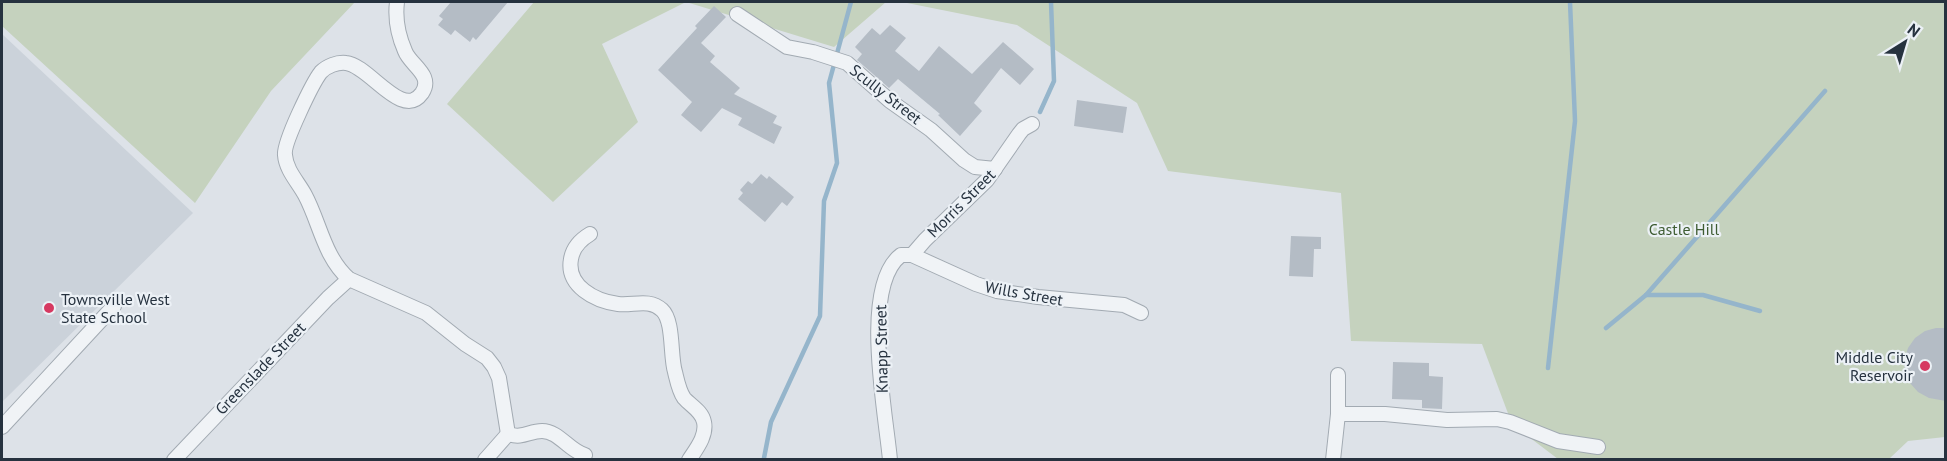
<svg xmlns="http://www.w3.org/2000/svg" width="1947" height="461" font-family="'PT Sans',sans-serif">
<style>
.built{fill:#cbd2da}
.green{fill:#c5d2be}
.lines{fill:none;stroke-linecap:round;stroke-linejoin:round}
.stream{stroke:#95b5cb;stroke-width:4.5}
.building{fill:#b4bcc5}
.minor-casing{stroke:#a2aab2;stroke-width:16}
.minor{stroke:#f0f3f6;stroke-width:14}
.poi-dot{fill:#d63961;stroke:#ecf1f6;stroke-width:2}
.labels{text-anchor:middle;stroke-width:4.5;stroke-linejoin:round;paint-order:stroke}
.street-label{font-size:16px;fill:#26323f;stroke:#ecf1f6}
.park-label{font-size:16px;fill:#3e5c32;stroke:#ecf1f6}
.poi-label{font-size:16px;fill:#26323f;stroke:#ecf1f6;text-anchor:start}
</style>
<rect width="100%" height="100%" fill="#dde2e8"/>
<!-- built -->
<polygon class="built" points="2,34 193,213 2,402"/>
<!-- green -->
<g class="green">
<polygon points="2,2 355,2 271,91 195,203 2,26"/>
<polygon points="534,2 886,2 834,47 686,2 602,44 638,122 553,202 447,104"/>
<polygon points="902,2 1945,2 1945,437 1908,441 1889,459 1558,459 1512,424 1482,344 1351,341 1341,193 1168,171 1137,103 1017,25"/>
</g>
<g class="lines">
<!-- stream -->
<g class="stream">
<polyline points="1040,112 1054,81 1051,2"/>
<polyline points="1646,295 1703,295 1760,311"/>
<polyline points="1606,328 1646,295 1825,91"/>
<polyline points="1548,368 1575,121 1570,2"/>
<polyline points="764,458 771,422 820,316 824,201 837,163 829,83 851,2"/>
</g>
</g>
<!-- building -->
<g class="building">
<polygon points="451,2 508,2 476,40 473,37 470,42 455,30 451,35 438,25 443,19 439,16"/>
<polygon points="714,6 726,17 701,43 715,56 710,62 740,88 734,94 777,116 773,123 782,127 774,144 738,125 742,118 722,108 701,132 681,115 692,102 658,70 697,28 695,26"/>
<polygon points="890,25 906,38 895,51 919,71 939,46 972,74 1003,42 1034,69 1020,85 1001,68 974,103 982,111 960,136 938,115 940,114 898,79 889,88 857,60 862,54 855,47 872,28 880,35"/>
<polygon points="1077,100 1127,107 1123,133 1074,126"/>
<polygon points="761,174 767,179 769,176 794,197 787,206 782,202 765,222 738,199 743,193 740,190 748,181 752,184"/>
<polygon points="1291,236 1321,237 1321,249 1314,249 1313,277 1289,276"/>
<polygon points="1936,328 1946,328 1946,401 1929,398 1918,392 1910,383 1905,372 1904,360 1908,348 1915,338 1925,331"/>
<polygon points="1393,362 1429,363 1429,376 1443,377 1442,409 1422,408 1422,400 1392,399"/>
</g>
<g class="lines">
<defs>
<g id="minor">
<path d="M 397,2 C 395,18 398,35 405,51 C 410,65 434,75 422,93 C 402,121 369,65 346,63 C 337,62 327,66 321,72 C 313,82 283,143 285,155 C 286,170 298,182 305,195 C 320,223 324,257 349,279 L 426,313 L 465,344 L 487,358 L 494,367 L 499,378 L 508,434"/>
<polyline points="737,14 787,47 813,52 847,63 890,101 931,130 964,160 975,167 995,169"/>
<path d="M 590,234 C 580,240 573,247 571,259 C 566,286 595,301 618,304 C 633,306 649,298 662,310 C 674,321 670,356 675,372 C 677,380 679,391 684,398 C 691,406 702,411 704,422 C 707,436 696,449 689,460"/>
<polyline points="912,255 925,240 987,180 1019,134 1023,129 1032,124"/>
<polyline points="1338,414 1385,414 1447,420 1497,419 1510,422 1558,441 1598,447"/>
<polyline points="2,427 114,306"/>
<path d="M 508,434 C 523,439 529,431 542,431 C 559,431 569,451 585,455"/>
<polyline points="174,460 328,298 349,279"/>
<polyline points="485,460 508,434"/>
<path d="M 890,460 C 886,414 860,286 901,255 L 912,255 L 976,284 L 997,291 L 1038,297 L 1124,305 L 1141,313"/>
<polyline points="1333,460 1338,414 1338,375"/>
</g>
</defs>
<!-- minor casing -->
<use href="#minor" class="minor-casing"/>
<!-- minor -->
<use href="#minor" class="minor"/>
</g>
<!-- markers -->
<g class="poi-dot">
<circle cx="49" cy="308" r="6"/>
<circle cx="1925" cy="366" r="6"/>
</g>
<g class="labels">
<!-- street labels -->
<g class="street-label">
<text transform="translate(886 94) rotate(38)" y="6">Scully Street</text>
<text transform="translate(961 203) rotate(-45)" y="6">Morris Street</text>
<text transform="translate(1024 293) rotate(10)" y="6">Wills Street</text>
<text transform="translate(881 349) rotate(-91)" y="6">Knapp Street</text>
<text transform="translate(260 368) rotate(-46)" y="6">Greenslade Street</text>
</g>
<!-- park labels -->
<g class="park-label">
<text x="1684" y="235">Castle Hill</text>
</g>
<!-- poi labels -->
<g class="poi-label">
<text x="61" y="305">Townsville West<tspan x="61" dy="18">State School</tspan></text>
<text x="1913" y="363" text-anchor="end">Middle City<tspan x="1913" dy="18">Reservoir</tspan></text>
</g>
</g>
<!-- border -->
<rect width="1947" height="461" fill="none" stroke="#26323f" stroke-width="6"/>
<!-- north arrow -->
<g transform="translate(1905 42) rotate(37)" stroke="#ecf1f6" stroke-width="4.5" paint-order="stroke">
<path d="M0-4.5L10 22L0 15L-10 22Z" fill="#26323f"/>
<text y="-9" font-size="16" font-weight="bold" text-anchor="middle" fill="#26323f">N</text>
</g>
</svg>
